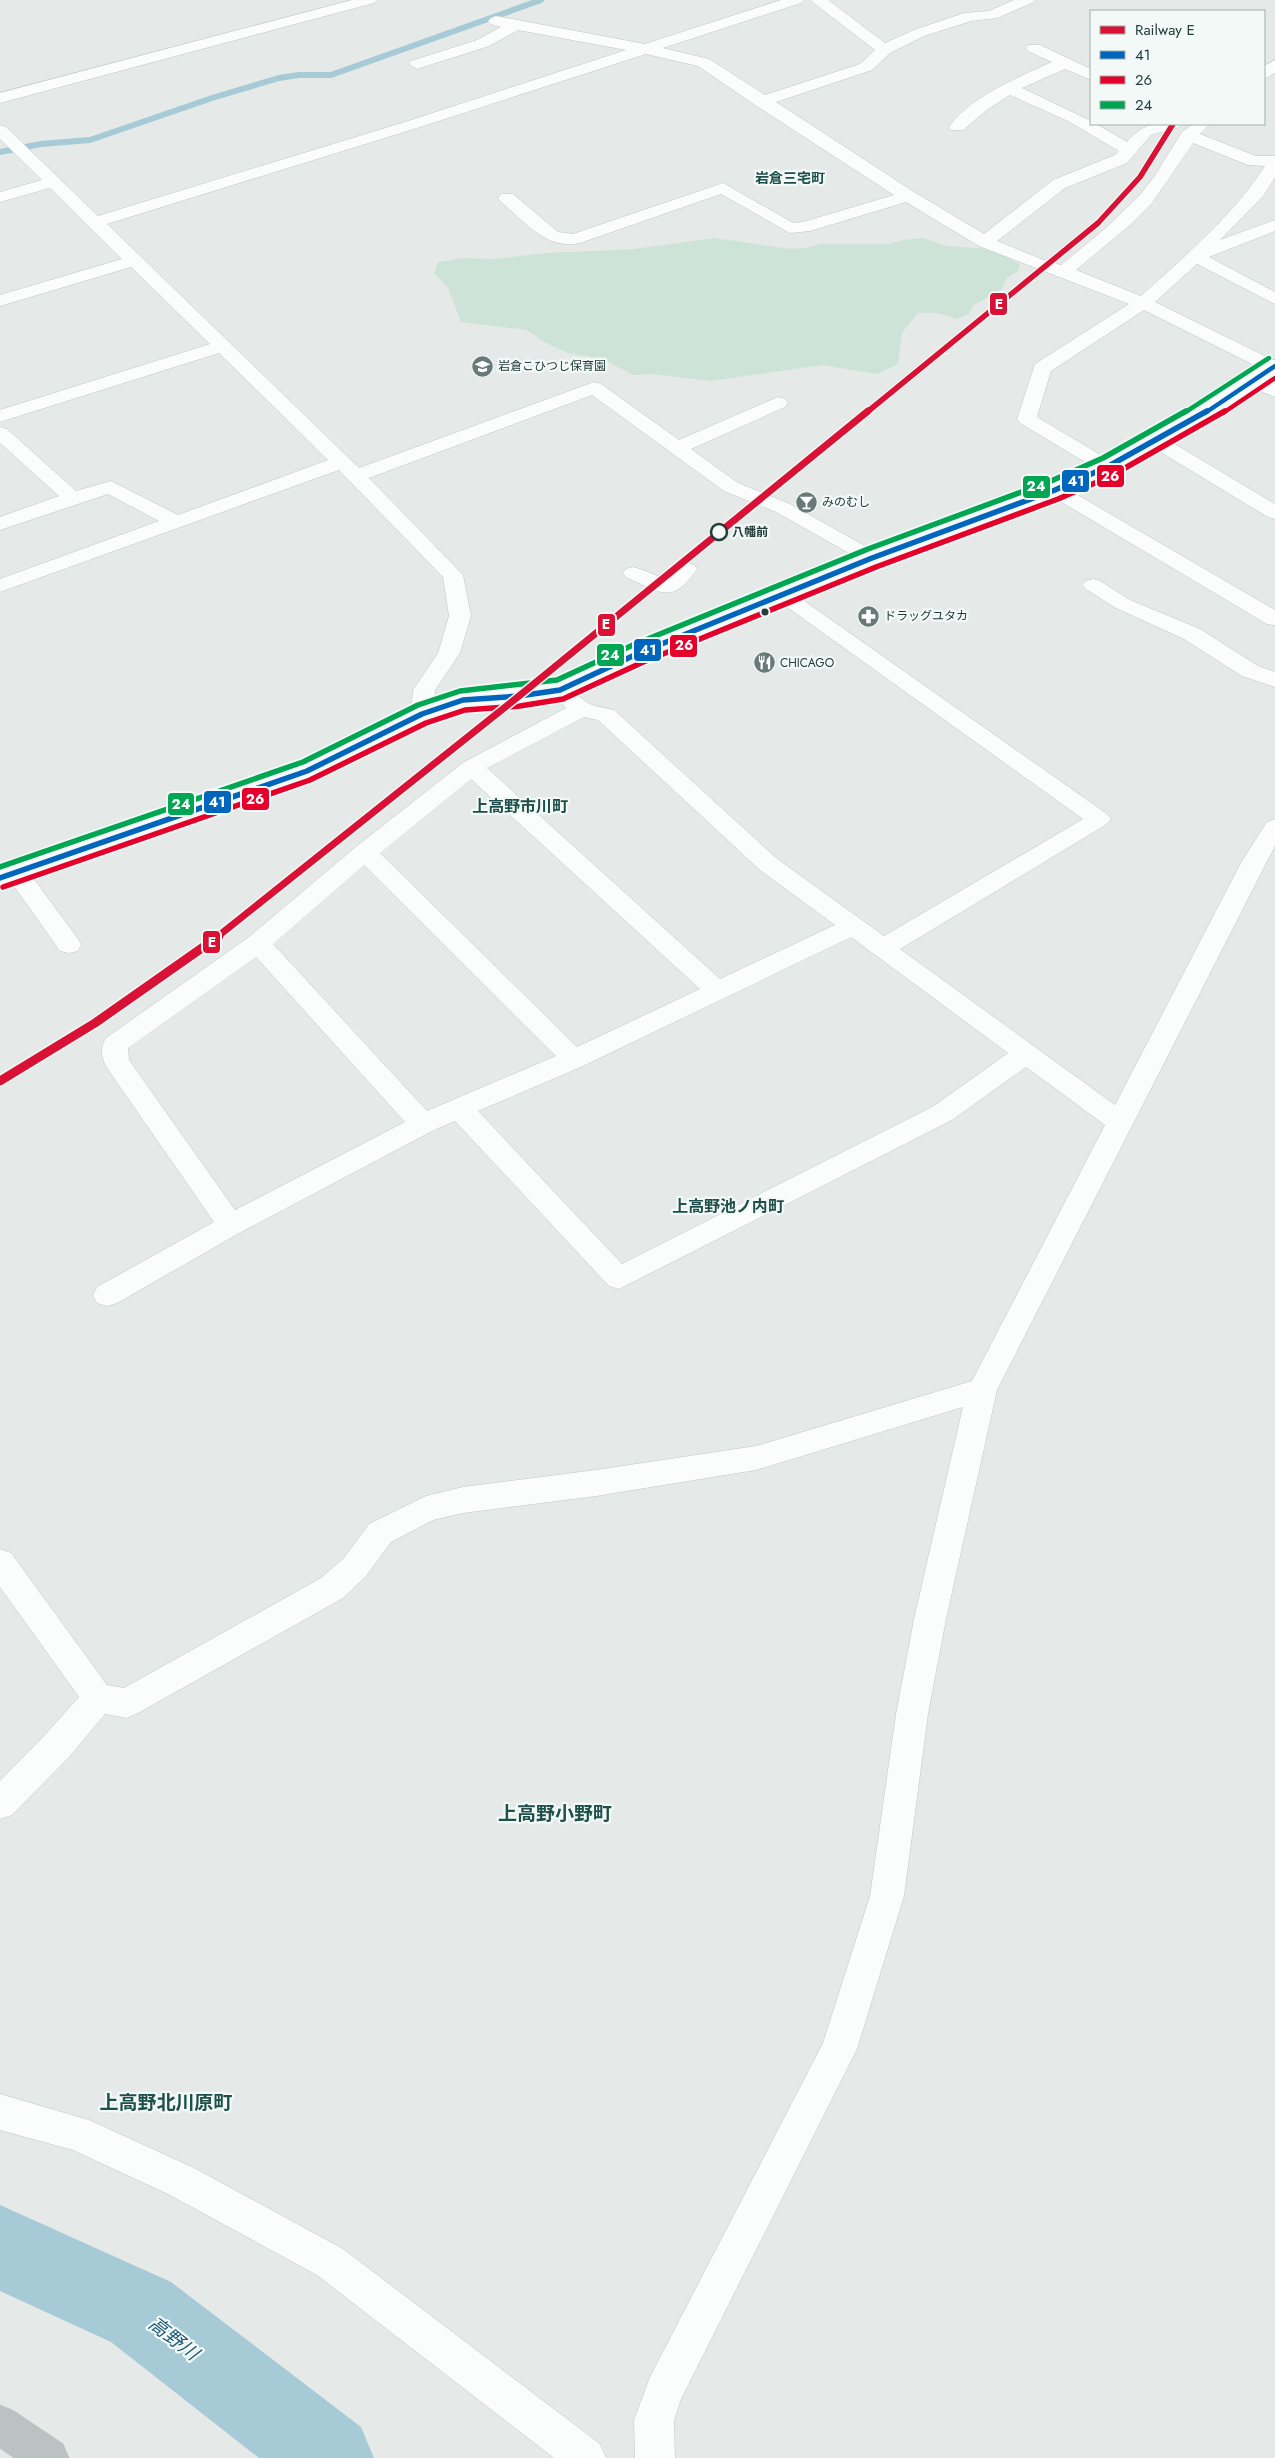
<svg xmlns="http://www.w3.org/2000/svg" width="1275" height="2458" font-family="Jost,'Noto Sans JP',sans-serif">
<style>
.green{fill:#cee3d8}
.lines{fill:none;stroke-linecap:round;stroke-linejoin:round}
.stream{stroke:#a7cad7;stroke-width:6}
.river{fill:#a7cad7;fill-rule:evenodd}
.street-casing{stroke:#c2c7c5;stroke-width:1}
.secondary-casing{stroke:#c0c8c6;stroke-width:1}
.highway-casing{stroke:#bdc6c4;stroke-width:1}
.street{fill:#fbfcfc;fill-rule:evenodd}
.secondary{fill:#fbfcfc;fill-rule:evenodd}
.highway{fill:#bac3c2;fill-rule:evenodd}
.bus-1-far1-casing{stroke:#f3f9f7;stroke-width:7}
.bus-1-casing{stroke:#f3f9f7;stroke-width:9}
.bus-2-far1-casing{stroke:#f3f9f7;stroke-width:7}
.bus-2-casing{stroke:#f3f9f7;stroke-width:9}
.bus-3-far1-casing{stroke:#f3f9f7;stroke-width:7}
.bus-3-casing{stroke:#f3f9f7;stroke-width:9}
.bus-1-far1{stroke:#0065bd;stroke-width:4.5}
.bus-1{stroke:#0065bd;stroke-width:5.5}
.bus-2-far1{stroke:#e4002b;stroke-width:4.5}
.bus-2{stroke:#e4002b;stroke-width:5.5}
.bus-3-far1{stroke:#00a651;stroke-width:4.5}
.bus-3{stroke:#00a651;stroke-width:5.5}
.rail-1-far2-casing{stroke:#f3f9f7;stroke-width:8}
.rail-1-far1-casing{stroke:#f3f9f7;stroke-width:10}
.rail-1-casing{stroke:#f3f9f7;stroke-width:12}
.rail-1-far2{stroke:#d91235;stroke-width:5.5}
.rail-1-far1{stroke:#d91235;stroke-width:7}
.rail-1{stroke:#d91235;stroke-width:9}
.stop-dot{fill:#f3f9f7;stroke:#233d3a;stroke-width:2.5}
.bus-dot{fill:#233d3a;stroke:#f3f9f7;stroke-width:2}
.labels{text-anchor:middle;stroke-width:4.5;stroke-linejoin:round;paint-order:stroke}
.far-poi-label{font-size:12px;fill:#233d3a;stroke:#f3f9f7;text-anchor:start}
.far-stop-label{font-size:12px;font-weight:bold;fill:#233d3a;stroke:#f3f9f7;text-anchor:start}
.far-neighbourhood-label{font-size:14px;font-weight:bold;fill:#1f4f4a;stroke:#f3f9f7}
.neighbourhood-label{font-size:16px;font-weight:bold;fill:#1f4f4a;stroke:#f3f9f7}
.near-neighbourhood-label{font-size:19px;font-weight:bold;fill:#1f4f4a;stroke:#f3f9f7}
.near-water-label{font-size:19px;font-style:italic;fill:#1e5c78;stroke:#f3f9f7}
.line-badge{stroke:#f3f9f7;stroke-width:2}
.badge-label{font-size:14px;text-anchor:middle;font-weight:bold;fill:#fff}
</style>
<rect width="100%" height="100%" fill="#e5eae8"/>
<!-- green -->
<polygon class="green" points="714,238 790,249 807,248 819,244 888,244 903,240 923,238 946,246 990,249 1020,264 1018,271 1007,278 1002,289 974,305 969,314 957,319 937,313 918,313 902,333 898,364 877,374 822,365 711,381 651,374 633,375 602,359 568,353 544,342 527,330 461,322 448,288 434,273 438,262 464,258 494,259 546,253 634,249"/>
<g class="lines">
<!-- stream -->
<polyline class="stream" points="0,152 41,144 90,140 212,98 279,78 299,75 331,75 541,0"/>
<!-- river -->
<polygon class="river" points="0,2205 171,2282 361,2427 374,2458 259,2458 111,2342 0,2291"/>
<defs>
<g id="street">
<polygon points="352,0 377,0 374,3 0,103 0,93"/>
<path d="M 781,0 L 804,0 L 801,3 L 663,48 L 709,59 L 765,95 L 860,64 L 875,50 L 810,0 L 828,0 L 885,43 L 914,30 L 964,13 L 989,11 L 1014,0 L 1035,0 L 1032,3 L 997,18 L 971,21 L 924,36 L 890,53 L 872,70 L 776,102 L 914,192 L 984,234 L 1053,180 L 1115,155 L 1119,151 L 1068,121 L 1010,95 L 988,109 L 963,130 L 951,130 L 949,127 C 970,97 1019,77 1052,62 L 1028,51 L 1026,48 L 1028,45 L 1040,45 L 1091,69 L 1091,80 L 1065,69 L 1022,88 L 1091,121 L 1091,124 L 1096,124 L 1127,142 C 1146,121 1156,124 1182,124 L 1180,127 L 1151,135 L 1127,163 L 1065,188 L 997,241 L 1041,259 L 1061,265 L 1106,228 L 1139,196 L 1154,177 L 1182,132 L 1193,124 L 1210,124 L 1200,134 L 1256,156 L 1275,156 L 1275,177 L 1264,195 L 1220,240 L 1275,220 L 1275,231 L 1209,257 L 1275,292 L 1275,304 L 1197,264 L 1155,302 L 1275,361 L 1275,372 L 1266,371 L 1144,310 L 1051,371 L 1037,417 L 1114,463 L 1117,467 L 1114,471 L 1107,473 L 1100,471 L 1020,423 L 1017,419 L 1035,364 L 1129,304 L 979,246 L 906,202 L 810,231 L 790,233 L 721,194 L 580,243 C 547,251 524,221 501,202 L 498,198 L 501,194 L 513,194 L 558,232 L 573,234 L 723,183 L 793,223 L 803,222 L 894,195 L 755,105 L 698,66 L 646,54 L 417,128 L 107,224 L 359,468 L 594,382 L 601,384 L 679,440 L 778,397 L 785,399 L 788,403 L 785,407 L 691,449 L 738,483 L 790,504 L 879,554 L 882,558 L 879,562 L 872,564 L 865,562 L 776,512 L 724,491 L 592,395 L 369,478 L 463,575 L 471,616 L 460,653 L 435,690 L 433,714 L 430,719 L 422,721 L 414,719 L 411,714 L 413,690 L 438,653 L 449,616 L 443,577 L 339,470 L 0,592 L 0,579 L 159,521 L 108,494 L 0,530 L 0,517 L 59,496 L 0,443 L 0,427 L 7,429 L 76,491 L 111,481 L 178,515 L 328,460 L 219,353 L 0,422 L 0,410 L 210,344 L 131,267 L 0,306 L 0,295 L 122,259 L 50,188 L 0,202 L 0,192 L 42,180 L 0,139 L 0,125 L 6,127 L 98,216 L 405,122 L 626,50 L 518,30 L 489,46 L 423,67 L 417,69 L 409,64 L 411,61 L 477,40 L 501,27 L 491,24 L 488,21 L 491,18 L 496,16 L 645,44 ZM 1193,143 L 1248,165 L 1265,166 C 1233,216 1185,256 1141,296 L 1076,270 L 1130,225 L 1152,203 Z"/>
<polygon points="1275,60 1275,73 1264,79 1264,66"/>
<polygon points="1253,376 1275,384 1275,397 1246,386 1244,382 1246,378"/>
<polygon points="1156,435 1163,437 1275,504 1275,519 1268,517 1149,445 1146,441 1149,437"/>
<polygon points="1055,484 1062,486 1275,610 1275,625 1267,624 1048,494 1045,490 1048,486"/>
<path d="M 687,563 L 694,565 L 697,569 C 672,606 660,592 626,577 L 623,573 L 626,569 L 633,567 L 640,569 L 665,579 L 680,565 Z"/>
<polygon points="1093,579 1100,581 1130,600 1200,629 1258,666 1275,672 1275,687 1242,676 1184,639 1116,608 1086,589 1082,585 1086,581"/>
<path d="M 783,589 L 790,591 L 1107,814 L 1111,819 L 1107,824 L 900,949 L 1115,1105 L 1242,861 L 1267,822 L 1275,819 L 1275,846 L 997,1390 L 946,1619 L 928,1714 L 904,1896 L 857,2049 L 681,2399 L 674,2420 L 675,2458 L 635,2458 L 634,2420 L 650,2377 L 823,2043 L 870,1896 L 896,1714 L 914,1619 L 963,1407 L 756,1470 L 596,1496 L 463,1513 L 433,1520 L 391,1542 L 366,1576 L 343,1598 L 138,1713 L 127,1718 L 105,1714 L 69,1757 L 12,1815 L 0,1819 L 0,1781 L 45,1735 L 79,1697 L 0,1587 L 0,1549 L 11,1553 L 107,1685 L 124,1688 L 321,1578 L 344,1558 L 369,1524 L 426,1496 L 463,1487 L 596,1470 L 756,1446 L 972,1381 L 1105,1125 L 1026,1067 L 952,1120 L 619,1289 L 609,1286 L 455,1121 L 432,1131 L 241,1232 L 117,1303 L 107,1306 L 97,1303 L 93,1295 L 97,1287 L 214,1222 L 107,1068 C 101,1058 100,1047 106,1038 L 249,937 L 357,846 L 464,762 L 566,708 L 558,698 L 561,693 C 579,689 577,698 590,704 C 597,707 606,708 614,710 L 776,858 L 884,936 L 1083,819 L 776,599 L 772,595 L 776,591 ZM 584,717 L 598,720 L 760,870 L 835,925 L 720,979 L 487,768 ZM 471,779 L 700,989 L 577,1047 L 380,853 ZM 364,865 L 556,1056 L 427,1111 L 273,944 ZM 851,937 L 1008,1053 L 934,1106 L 622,1264 L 478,1111 L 583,1066 ZM 256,957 L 405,1122 L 235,1210 L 129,1060 L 128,1048 Z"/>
<polygon points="17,865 25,867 78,939 81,945 78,951 69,953 60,951 9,879 5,873 9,867"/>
<polygon points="0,2094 89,2120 194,2168 343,2249 600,2444 606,2458 554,2458 317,2275 168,2194 73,2150 0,2130"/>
</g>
<polygon id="secondary" points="1275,360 1275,374 1211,417 1114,471 1062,494 879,562 645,659 568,695 519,703 466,707 430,719 315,776 0,886 0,869 299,766 414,709 455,695 555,684 629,649 865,554 1048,486 1100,463 1197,409 1268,362"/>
<polygon id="highway" points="0,2405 14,2411 63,2444 69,2458 14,2458 0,2448"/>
</defs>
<!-- street casing -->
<use href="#street" class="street-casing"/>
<!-- secondary casing -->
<use href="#secondary" class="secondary-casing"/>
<!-- highway casing -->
<use href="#highway" class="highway-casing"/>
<!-- street -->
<use href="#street" class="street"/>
<!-- secondary -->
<use href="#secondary" class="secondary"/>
<!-- highway -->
<use href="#highway" class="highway"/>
<defs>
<polyline id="bus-1-far1" points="1205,413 1275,366"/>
<polyline id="bus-1" points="0,878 307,771 422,714 463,700 519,696 560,690 637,654 872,558 1055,490 1107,467 1207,411"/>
<polyline id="bus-2-far1" points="1223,413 1275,378"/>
<polyline id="bus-2" points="3,887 310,780 426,723 465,710 520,706 563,699 641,663 876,567 1058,499 1111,476 1225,411"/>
<polyline id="bus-3-far1" points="1184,413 1269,358"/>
<polyline id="bus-3" points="0,867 303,762 418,705 460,691 557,680 633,645 868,549 1051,481 1103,458 1186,411"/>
</defs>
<!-- bus-1-far1 casing -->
<use href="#bus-1-far1" class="bus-1-far1-casing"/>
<!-- bus-1 casing -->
<use href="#bus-1" class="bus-1-casing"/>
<!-- bus-2-far1 casing -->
<use href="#bus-2-far1" class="bus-2-far1-casing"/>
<!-- bus-2 casing -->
<use href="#bus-2" class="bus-2-casing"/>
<!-- bus-3-far1 casing -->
<use href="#bus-3-far1" class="bus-3-far1-casing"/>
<!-- bus-3 casing -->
<use href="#bus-3" class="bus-3-casing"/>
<!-- bus-1-far1 -->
<use href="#bus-1-far1" class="bus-1-far1"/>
<!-- bus-1 -->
<use href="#bus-1" class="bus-1"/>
<!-- bus-2-far1 -->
<use href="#bus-2-far1" class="bus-2-far1"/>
<!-- bus-2 -->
<use href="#bus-2" class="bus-2"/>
<!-- bus-3-far1 -->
<use href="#bus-3-far1" class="bus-3-far1"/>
<!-- bus-3 -->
<use href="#bus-3" class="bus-3"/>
<defs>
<polyline id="rail-1-far2" points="866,413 1098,223 1140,177 1173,124"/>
<polyline id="rail-1-far1" points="217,937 519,696 868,411"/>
<polyline id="rail-1" points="0,1081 95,1023 219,936"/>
</defs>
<!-- rail-1-far2 casing -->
<use href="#rail-1-far2" class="rail-1-far2-casing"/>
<!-- rail-1-far1 casing -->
<use href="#rail-1-far1" class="rail-1-far1-casing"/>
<!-- rail-1 casing -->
<use href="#rail-1" class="rail-1-casing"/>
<!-- rail-1-far2 -->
<use href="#rail-1-far2" class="rail-1-far2"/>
<!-- rail-1-far1 -->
<use href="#rail-1-far1" class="rail-1-far1"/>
<!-- rail-1 -->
<use href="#rail-1" class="rail-1"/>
</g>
<!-- icons -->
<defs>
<symbol id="school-disc" viewBox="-11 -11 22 22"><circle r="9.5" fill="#677a77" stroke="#f3f9f7"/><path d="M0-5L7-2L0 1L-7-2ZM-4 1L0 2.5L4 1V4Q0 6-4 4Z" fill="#fff"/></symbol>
<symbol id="bar-disc" viewBox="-11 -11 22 22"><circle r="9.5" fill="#677a77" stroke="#f3f9f7"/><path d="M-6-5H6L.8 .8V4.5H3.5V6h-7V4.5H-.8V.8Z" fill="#fff"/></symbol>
<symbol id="pharmacy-disc" viewBox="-11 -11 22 22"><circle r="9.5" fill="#677a77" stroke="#f3f9f7"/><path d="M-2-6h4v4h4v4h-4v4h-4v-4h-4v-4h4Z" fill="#fff"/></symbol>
<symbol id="restaurant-disc" viewBox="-11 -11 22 22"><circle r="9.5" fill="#677a77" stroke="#f3f9f7"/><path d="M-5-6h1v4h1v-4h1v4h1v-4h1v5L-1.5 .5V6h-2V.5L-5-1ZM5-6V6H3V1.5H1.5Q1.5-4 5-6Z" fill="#fff"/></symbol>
</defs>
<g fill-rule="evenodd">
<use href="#school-disc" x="470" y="354" width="25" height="25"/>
<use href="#bar-disc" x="794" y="490" width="25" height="25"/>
<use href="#pharmacy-disc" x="856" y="604" width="25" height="25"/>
<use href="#restaurant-disc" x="752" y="650" width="25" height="25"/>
</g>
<!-- markers -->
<circle class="stop-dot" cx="719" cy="532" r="8"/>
<circle class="bus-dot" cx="765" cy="612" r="4.5"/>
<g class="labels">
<!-- far-poi labels -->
<g class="far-poi-label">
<text x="498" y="370">岩倉こひつじ保育園</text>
<text x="822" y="506">みのむし</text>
<text x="884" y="620">ドラッグユタカ</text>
<text x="780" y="667">CHICAGO</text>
</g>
<!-- far-stop labels -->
<g class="far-stop-label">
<text x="732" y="536">八幡前</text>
</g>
<!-- far-neighbourhood labels -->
<g class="far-neighbourhood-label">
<text x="790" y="183">岩倉三宅町</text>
</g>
<!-- neighbourhood labels -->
<g class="neighbourhood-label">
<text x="520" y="812">上高野市川町</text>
<text x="728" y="1212">上高野池ノ内町</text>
</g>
<!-- near-neighbourhood labels -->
<g class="near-neighbourhood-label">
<text x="555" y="1820">上高野小野町</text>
<text x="166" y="2109">上高野北川原町</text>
</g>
<!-- near-water labels -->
<g class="near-water-label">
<text transform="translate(174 2338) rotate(38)" y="7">高野川</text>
</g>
</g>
<g class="line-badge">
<rect x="989" y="292" width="19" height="24" rx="5" fill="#d91235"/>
<rect x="1096" y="464" width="29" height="24" rx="5" fill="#e4002b"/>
<rect x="1061" y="469" width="29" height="24" rx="5" fill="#0065bd"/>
<rect x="1022" y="475" width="29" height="24" rx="5" fill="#00a651"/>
<rect x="597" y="613" width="19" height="24" rx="5" fill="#d91235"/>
<rect x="669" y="634" width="29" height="24" rx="5" fill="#e4002b"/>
<rect x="633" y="638" width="29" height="24" rx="5" fill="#0065bd"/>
<rect x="596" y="643" width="29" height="24" rx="5" fill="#00a651"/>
<rect x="241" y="787" width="29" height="24" rx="5" fill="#e4002b"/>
<rect x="203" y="790" width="29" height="24" rx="5" fill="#0065bd"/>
<rect x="167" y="792" width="28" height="24" rx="5" fill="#00a651"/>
<rect x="202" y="930" width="19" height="24" rx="5" fill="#d91235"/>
</g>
<g class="badge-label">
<text x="999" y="309">E</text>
<text x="1110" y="481">26</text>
<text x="1076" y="486">41</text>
<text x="1036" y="491">24</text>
<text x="606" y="629">E</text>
<text x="684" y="650">26</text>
<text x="648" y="655">41</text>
<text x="610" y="660">24</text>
<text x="255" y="804">26</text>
<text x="217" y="807">41</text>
<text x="181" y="809">24</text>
<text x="212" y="947">E</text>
</g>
<!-- legend -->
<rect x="1090" y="10" width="175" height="115" fill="#f3f9f7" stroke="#a0aeab"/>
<rect x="1100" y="26" width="25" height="8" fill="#d91235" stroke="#a0aeab"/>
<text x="1135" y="35" font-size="15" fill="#233d3a">Railway E</text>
<rect x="1100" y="51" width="25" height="8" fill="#0065bd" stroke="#a0aeab"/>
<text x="1135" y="60" font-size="15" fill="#233d3a">41</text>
<rect x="1100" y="76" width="25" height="8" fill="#e4002b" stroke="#a0aeab"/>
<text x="1135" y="85" font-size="15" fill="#233d3a">26</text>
<rect x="1100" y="101" width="25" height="8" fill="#00a651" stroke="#a0aeab"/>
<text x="1135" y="110" font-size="15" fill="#233d3a">24</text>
</svg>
